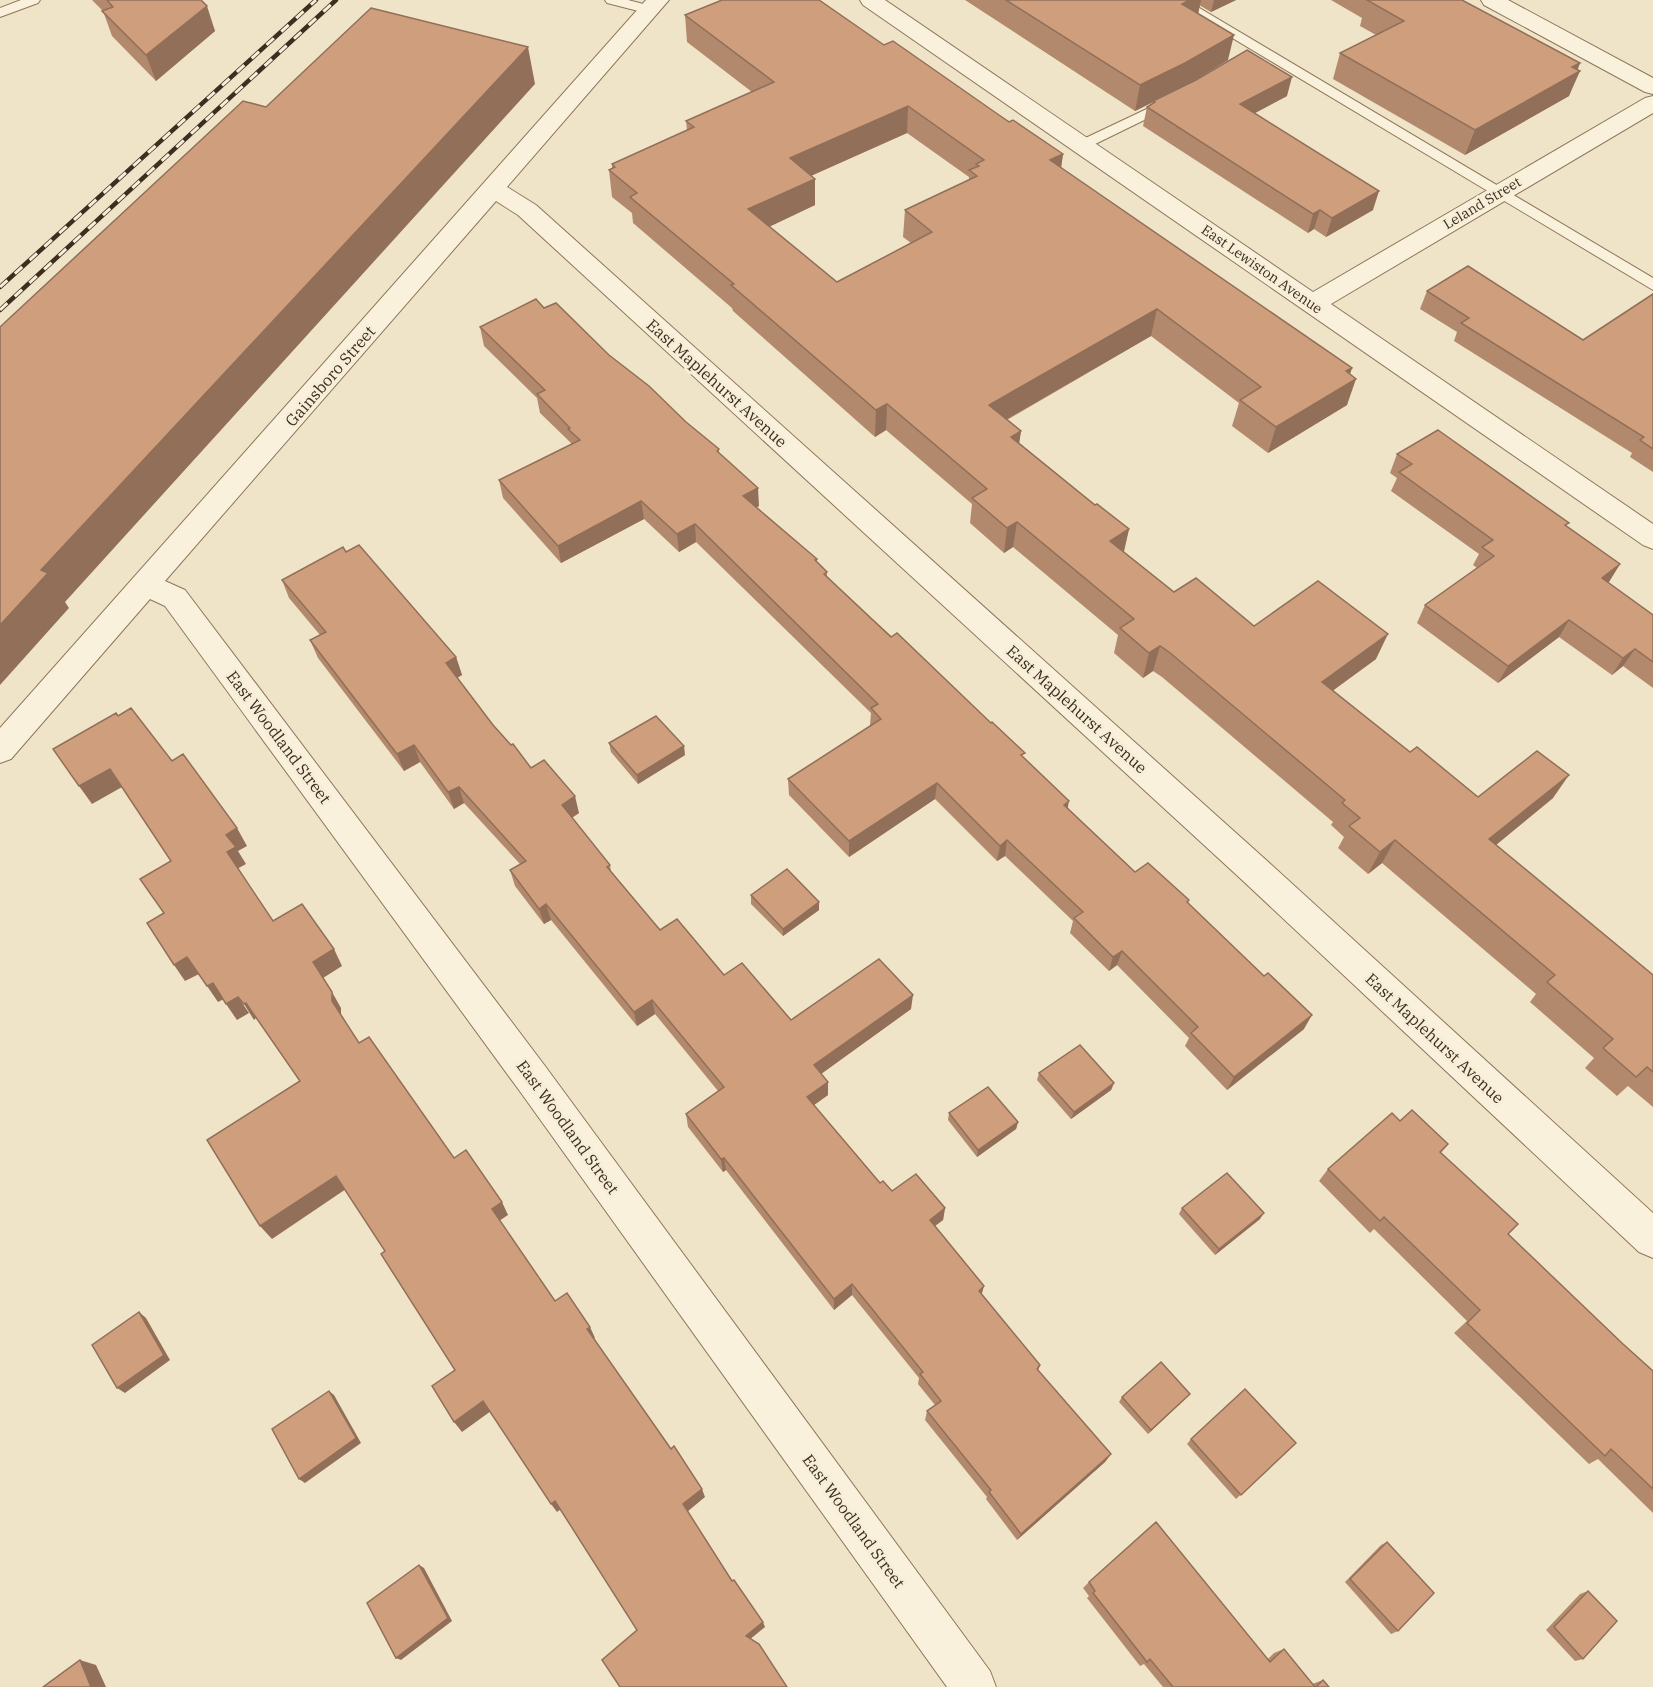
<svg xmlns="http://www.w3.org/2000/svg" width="1653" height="1687" font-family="'IBM Plex Serif',serif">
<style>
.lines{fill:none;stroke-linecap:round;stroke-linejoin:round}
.lane-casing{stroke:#8d765c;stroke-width:2}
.street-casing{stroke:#8d765c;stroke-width:2}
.lane{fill:#faf1dc;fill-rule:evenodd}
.street{fill:#faf1dc;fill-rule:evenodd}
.rail-casing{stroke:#3d2e20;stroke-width:4.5}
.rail{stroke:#f7eed8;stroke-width:3;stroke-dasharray:10;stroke-linecap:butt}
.wall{fill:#b2896c;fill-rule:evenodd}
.shaded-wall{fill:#916f58}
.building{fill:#cf9f7d;stroke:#916f58;stroke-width:1.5;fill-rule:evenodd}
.labels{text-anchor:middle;stroke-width:6;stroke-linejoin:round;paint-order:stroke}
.far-street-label{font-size:14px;fill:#3d2e20;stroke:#f7eed8}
.street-label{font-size:16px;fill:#3d2e20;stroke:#f7eed8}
</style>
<rect width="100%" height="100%" fill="#f0e4c8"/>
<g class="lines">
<defs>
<g id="lane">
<polygon points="21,0 40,0 38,3 0,17 0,8"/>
<polygon points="605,0 628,0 655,7 657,10 650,14 607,3"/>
<polygon points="1169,0 1186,0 1653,278 1653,290"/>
<polygon points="1170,98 1175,99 1177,102 1175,105 1087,148 1082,149 1075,145 1077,142"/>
</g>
<g id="street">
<polygon points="646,0 669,0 507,187 536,205 1265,859 1653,1213 1653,1258 1639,1252 1241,879 518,215 496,201 165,581 185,590 545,1066 990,1671 996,1687 947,1687 519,1090 165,606 150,599 11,759 0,763 0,728"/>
<polygon points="860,0 885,0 1313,292 1645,98 1653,96 1653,113 1331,304 1653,524 1653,549 1643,545 863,5"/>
<polygon points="1481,0 1508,0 1653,78 1653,94 1645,92 1484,5"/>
</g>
</defs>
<!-- lane casing -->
<use href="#lane" class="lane-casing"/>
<!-- street casing -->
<use href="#street" class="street-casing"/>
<!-- lane -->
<use href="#lane" class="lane"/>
<!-- street -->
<use href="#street" class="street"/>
<defs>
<g id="rail">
<polyline points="0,287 316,0"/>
<polyline points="0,310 336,0"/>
</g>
</defs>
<!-- rail casing -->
<use href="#rail" class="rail-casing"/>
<!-- rail -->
<use href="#rail" class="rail"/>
</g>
<!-- wall -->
<g class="wall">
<polygon points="92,0 201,0 215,31 156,81 112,36 103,11"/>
<polygon points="965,0 1236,0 1211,12 1199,5 1198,13 1228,60 1192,82 1287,96 1255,113 1373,210 1326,237 1314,229 1308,233 1143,126 1147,107 1152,104 1153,102 1135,111"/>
<polygon points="1331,0 1462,0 1580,63 1569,96 1465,155 1333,79 1340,53 1376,35 1360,26 1362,18"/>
<path d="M 685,15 L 884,45 L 1063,154 L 1061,168 L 1352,368 L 1350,374 L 1347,405 L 1268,453 L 1232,426 L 1239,403 L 1151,336 L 1007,420 L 1021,431 L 1019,443 L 1095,505 L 1129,529 L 1124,552 L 1174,592 L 1254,626 L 1376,659 L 1333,690 L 1410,752 L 1478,797 L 1553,798 L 1496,845 L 1653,975 L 1653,1107 L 1628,1086 L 1617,1096 L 1585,1068 L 1594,1058 L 1530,1002 L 1536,994 L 1382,863 L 1368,874 L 1338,848 L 1344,837 L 1331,825 L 1333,822 L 1162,677 L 1153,671 L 1143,678 L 1114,653 L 1118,635 L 1013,547 L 1004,553 L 970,523 L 972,504 L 886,430 L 875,437 L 733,311 L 732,308 L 633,223 L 632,213 L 612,197 L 609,170 L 612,168 L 612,164 L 687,130 L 686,121 L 752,92 L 687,42 ZM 907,133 L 969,177 L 969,180 L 905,210 L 903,237 L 911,243 L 837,282 L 769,227 L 815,205 L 811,176 Z"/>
<polygon points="1427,291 1583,340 1653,294 1653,472 1630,457 1632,453 1454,341 1457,332 1420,309"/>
<polygon points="544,308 609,355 686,422 719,449 719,453 759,506 756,507 817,559 817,562 827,572 827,577 1024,758 1068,809 1135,872 1189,900 1188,903 1304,1029 1227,1090 1185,1046 1189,1038 1117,965 1109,971 1070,933 1073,921 1005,856 997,861 935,799 849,857 789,795 788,779 871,726 870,725 871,713 696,542 679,552 644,519 561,563 503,498 499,480 571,445 571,443 540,413 537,398 484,346 480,327"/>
<polygon points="1397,454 1567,526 1620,564 1608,583 1653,615 1653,688 1623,666 1612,675 1559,637 1498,683 1417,623 1425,605 1477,568 1473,565 1479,554 1391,491 1397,478 1390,473"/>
<polygon points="346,552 456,657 462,675 457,678 493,725 531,768 579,813 572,818 610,865 611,871 660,930 791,1020 911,1009 821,1074 828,1082 828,1095 814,1105 880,1183 892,1191 945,1208 943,1220 935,1226 982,1295 1040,1365 1038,1371 1111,1454 1105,1462 1017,1540 986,1499 987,1497 925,1420 927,1411 935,1405 918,1384 919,1378 852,1295 834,1310 726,1170 723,1172 688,1127 686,1114 718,1091 655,1014 637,1026 551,920 544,924 515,886 510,870 520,864 464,803 454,809 420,762 404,771 318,658 310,640 320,635 289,598 282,580"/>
<polygon points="609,743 685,755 638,784 611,752"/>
<polygon points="751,895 819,902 819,910 783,936 751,904"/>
<polygon points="1039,1073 1114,1083 1111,1090 1071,1119 1037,1080"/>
<polygon points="949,1113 1018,1122 1016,1129 977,1157 948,1120"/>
<polygon points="1400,1121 1448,1144 1441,1153 1508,1234 1623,1344 1653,1371 1653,1513 1598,1459 1589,1464 1454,1333 1467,1321 1374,1229 1370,1233 1319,1181 1328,1169"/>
<polygon points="1182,1208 1260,1219 1215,1255 1179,1214"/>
<polygon points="1122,1397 1186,1398 1148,1434 1119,1402"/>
<polygon points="1191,1439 1296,1443 1236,1499 1187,1444"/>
<polygon points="1387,1542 1398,1631 1391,1634 1345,1582 1381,1545"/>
<polygon points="1089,1582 1268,1659 1274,1653 1284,1649 1312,1684 1323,1680 1329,1687 1163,1687 1144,1664 1140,1666 1087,1598 1089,1596 1083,1588"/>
<polygon points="1588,1591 1583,1659 1575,1661 1546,1630 1580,1594"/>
</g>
<!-- shaded-wall -->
<g class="shaded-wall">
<polygon points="1190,0 1201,0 1197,20 1182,4"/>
<polygon points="1214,0 1236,0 1211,12"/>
<polygon points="207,6 215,31 156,81 146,55"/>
<polygon points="1234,35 1228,60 1180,89 1153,101 1153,102 1135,111 1140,85"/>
<polygon points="528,47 535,84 65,602 69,608 0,685 0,625 41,570"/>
<polygon points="1580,63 1575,74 1580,71 1569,96 1465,155 1475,130"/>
<polygon points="1292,77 1287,96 1236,123 1240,104"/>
<polygon points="908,106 907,133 790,185 790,158"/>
<polygon points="1063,154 1059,181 1050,160"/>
<polygon points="815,179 815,205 749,236 748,209"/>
<polygon points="1379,191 1373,210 1326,237 1332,218"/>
<polygon points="1320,210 1314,229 1308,233 1313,214"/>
<polygon points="1157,309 1151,336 986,431 989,405"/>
<polygon points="1352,368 1346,385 1356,379 1347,405 1268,453 1276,427 1346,371"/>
<polygon points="887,404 886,430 875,437 876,410"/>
<polygon points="1021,431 1017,457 1011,437"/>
<polygon points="758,488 759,506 744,514 743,496"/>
<polygon points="641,501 644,519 561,563 558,546"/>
<polygon points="1017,522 1013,547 1004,553 1007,528"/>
<polygon points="695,524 696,542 679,552 677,534"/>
<polygon points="1129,529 1123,554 1110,541"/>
<polygon points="1620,564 1609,582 1591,596 1602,578"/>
<polygon points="1569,620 1559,637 1498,683 1508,666"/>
<polygon points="1388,634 1376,659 1312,706 1322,682"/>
<polygon points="1160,646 1153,671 1143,678 1149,653"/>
<polygon points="1635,649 1623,666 1612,675 1623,658"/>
<polygon points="456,657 462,675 451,681 446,663"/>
<polygon points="414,745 420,762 404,771 397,754"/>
<polygon points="684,746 685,755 638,784 637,775"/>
<polygon points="110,769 122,787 92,804 79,786"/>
<polygon points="1569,775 1553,798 1475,862 1489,839"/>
<polygon points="937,783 935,799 849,857 849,841"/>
<polygon points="459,787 464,803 454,809 448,792"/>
<polygon points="575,796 579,813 566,821 562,805"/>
<polygon points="1069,801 1066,817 1064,805"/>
<polygon points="237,828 247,846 238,851 246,864 237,869 227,852 226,835"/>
<polygon points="1007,840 1005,856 997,861 1000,846"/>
<polygon points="1395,840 1382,863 1368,874 1380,852"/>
<polygon points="819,902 819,910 783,936 783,929"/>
<polygon points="546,904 551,920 544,924 539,909"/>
<polygon points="334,949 342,966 323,978 313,962"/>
<polygon points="1122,951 1117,965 1109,971 1113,957"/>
<polygon points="187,957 199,974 185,981 174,965"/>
<polygon points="213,983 224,999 218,1002 207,986"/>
<polygon points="332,992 341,1008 341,1017 332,1001"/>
<polygon points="913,995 911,1009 814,1079 814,1065"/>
<polygon points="238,997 249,1013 237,1020 226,1004"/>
<polygon points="652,1000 655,1014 637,1026 634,1012"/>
<polygon points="246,1003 256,1018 254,1020 244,1004"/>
<polygon points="1312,1015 1304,1029 1227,1090 1234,1077"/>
<polygon points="828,1082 828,1095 807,1110 807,1097"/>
<polygon points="1114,1083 1111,1090 1071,1119 1074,1112"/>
<polygon points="1018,1122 1016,1129 977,1157 978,1150"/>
<polygon points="724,1158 726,1170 723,1172 721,1159"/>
<polygon points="336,1176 346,1189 272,1239 260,1226"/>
<polygon points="502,1202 508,1215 499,1221 492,1209"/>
<polygon points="945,1208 943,1220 928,1231 930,1220"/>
<polygon points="1264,1213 1260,1219 1215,1255 1219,1249"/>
<polygon points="852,1284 852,1295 834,1310 834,1299"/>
<polygon points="984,1286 981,1297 979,1291"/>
<polygon points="139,1312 146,1318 170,1360 125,1393 117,1388"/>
<polygon points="590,1327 595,1338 592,1340 587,1329"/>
<polygon points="329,1391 334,1395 361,1443 305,1483 299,1479"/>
<polygon points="1190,1394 1186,1398 1148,1434 1151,1430"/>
<polygon points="483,1401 491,1411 462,1432 454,1422"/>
<polygon points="1111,1454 1105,1462 1017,1540 1021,1534"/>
<polygon points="702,1489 705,1497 687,1512 683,1504"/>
<polygon points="555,1501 561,1509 557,1512 551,1504"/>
<polygon points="419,1565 424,1568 452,1621 401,1660 396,1658"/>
<polygon points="763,1622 765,1627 748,1641 746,1636"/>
<polygon points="80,1660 96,1665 106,1687 91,1687"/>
</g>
<!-- building -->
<g class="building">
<polygon points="107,0 201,0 207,6 146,55 102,11 113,7"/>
<path d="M 722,0 L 819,0 L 884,45 L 893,41 L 1009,122 L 1013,120 L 1063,154 L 1050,160 L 1352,368 L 1346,371 L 1356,379 L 1276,427 L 1240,400 L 1261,387 L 1157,309 L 989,405 L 1021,431 L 1011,437 L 1095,505 L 1097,504 L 1129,529 L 1110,541 L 1174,592 L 1196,578 L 1254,626 L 1318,581 L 1388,634 L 1322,682 L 1410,752 L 1417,747 L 1478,797 L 1537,751 L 1569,775 L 1489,839 L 1653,975 L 1653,1072 L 1647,1067 L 1636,1077 L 1603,1048 L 1613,1039 L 1547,982 L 1555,975 L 1395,840 L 1380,852 L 1349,826 L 1360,818 L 1342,803 L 1345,800 L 1169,652 L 1160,646 L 1149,653 L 1120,628 L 1134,619 L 1017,522 L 1007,528 L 972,498 L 987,489 L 887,404 L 876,410 L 731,285 L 734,284 L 630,197 L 637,193 L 609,170 L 615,167 L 612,164 L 694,127 L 686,121 L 774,82 L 685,15 ZM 908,106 L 984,160 L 976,164 L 979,166 L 969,170 L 977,176 L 905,210 L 932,232 L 837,282 L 748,209 L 815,179 L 790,158 Z"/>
<polygon points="1006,0 1190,0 1182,4 1234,35 1185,63 1140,85"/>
<polygon points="1367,0 1462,0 1580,63 1572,67 1580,71 1475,130 1340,53 1404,21"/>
<polygon points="371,8 528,47 41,570 48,573 0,625 0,327 243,101 266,107"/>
<polygon points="1247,50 1292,77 1240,104 1379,191 1332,218 1320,210 1313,214 1147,107 1155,102 1153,101 1196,80"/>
<polygon points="1468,266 1583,340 1653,294 1653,449 1640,440 1644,437 1461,323 1469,318 1427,291"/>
<polygon points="536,299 544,308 556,303 609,355 649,386 686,422 719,449 717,451 758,488 743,496 817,559 815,560 827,572 824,574 891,637 897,633 991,723 992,722 1025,753 1021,755 1069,801 1064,805 1135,872 1148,863 1189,900 1187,902 1264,976 1268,973 1312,1015 1234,1077 1191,1033 1198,1027 1122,951 1113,957 1074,918 1083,912 1007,840 1000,846 937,783 849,841 788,779 881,719 871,708 878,704 695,524 677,534 641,501 558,546 499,480 580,440 568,429 570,428 537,394 545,390 480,327"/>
<polygon points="1438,430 1569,523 1565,525 1620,564 1602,578 1653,615 1653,662 1635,649 1623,658 1569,620 1508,666 1425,605 1494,556 1482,547 1493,540 1399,472 1412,464 1397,454"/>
<polygon points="359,545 456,657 446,663 493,725 511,745 513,744 531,768 544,760 575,796 562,805 610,865 607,867 660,930 677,919 724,975 742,963 791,1020 879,959 913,995 814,1065 828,1082 807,1097 880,1183 883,1181 892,1191 916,1174 945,1208 930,1220 984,1286 979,1291 1040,1365 1037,1369 1111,1454 1021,1534 989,1492 991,1490 927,1411 941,1401 920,1374 923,1372 852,1284 834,1299 724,1158 721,1159 686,1114 724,1087 652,1000 634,1012 546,904 539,909 510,870 526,861 459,787 448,792 414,745 397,754 310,640 326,632 282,580 343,547 346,552"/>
<polygon points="131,708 172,761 183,754 237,828 226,835 236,847 227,852 273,921 302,904 334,949 313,962 332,992 332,1001 359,1043 369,1037 454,1158 466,1150 502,1202 492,1209 555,1301 567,1293 590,1327 587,1329 671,1449 674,1446 702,1489 683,1504 732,1581 734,1580 763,1622 746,1636 759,1644 787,1687 620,1687 602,1660 637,1630 555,1501 551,1504 483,1401 454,1422 432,1386 455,1370 381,1254 385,1251 336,1176 260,1226 207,1140 300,1081 246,1003 244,1004 238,997 226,1004 213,983 207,986 187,957 174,965 147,923 164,913 140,879 171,861 110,769 79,786 53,749 116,713 118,716"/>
<polygon points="656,716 684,746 637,775 609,743"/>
<polygon points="787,869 819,902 783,929 751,895"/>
<polygon points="1080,1045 1114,1083 1074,1112 1039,1073"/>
<polygon points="988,1087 1018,1122 978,1150 949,1113"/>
<polygon points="1412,1110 1448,1144 1440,1152 1518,1224 1508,1234 1623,1344 1653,1371 1653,1489 1611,1449 1605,1456 1467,1323 1480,1310 1384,1217 1380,1221 1328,1169 1392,1113 1400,1121"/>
<polygon points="1227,1173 1264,1213 1219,1249 1182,1208"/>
<polygon points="139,1312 164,1355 117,1388 92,1345"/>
<polygon points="1161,1362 1190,1394 1151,1430 1122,1397"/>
<polygon points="1245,1389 1296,1443 1241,1495 1191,1439"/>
<polygon points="329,1391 356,1438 299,1479 272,1429"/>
<polygon points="1156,1522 1270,1662 1284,1649 1315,1687 1173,1687 1150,1659 1147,1662 1093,1593 1095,1591 1089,1582"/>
<polygon points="1387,1542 1434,1593 1398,1631 1350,1579"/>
<polygon points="419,1565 448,1618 396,1658 367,1603"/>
<polygon points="1588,1591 1617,1621 1583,1659 1554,1627"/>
<polygon points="80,1660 91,1687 43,1687"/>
<polygon points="1323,1680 1329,1687 1316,1687"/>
</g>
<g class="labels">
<!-- far-street labels -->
<g class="far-street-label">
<text transform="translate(1482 203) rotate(-31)" y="5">Leland Street</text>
<text transform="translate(1262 269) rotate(35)" y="5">East Lewiston Avenue</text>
</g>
<!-- street labels -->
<g class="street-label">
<text transform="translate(330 376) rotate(-49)" y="6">Gainsboro Street</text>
<text transform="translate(717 383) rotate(42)" y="6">East Maplehurst Avenue</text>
<text transform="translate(1077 709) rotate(42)" y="6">East Maplehurst Avenue</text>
<text transform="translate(279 737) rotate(53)" y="6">East Woodland Street</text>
<text transform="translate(1435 1038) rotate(43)" y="6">East Maplehurst Avenue</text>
<text transform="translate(568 1127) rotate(54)" y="6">East Woodland Street</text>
<text transform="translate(854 1521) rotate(54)" y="6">East Woodland Street</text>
</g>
</g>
</svg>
